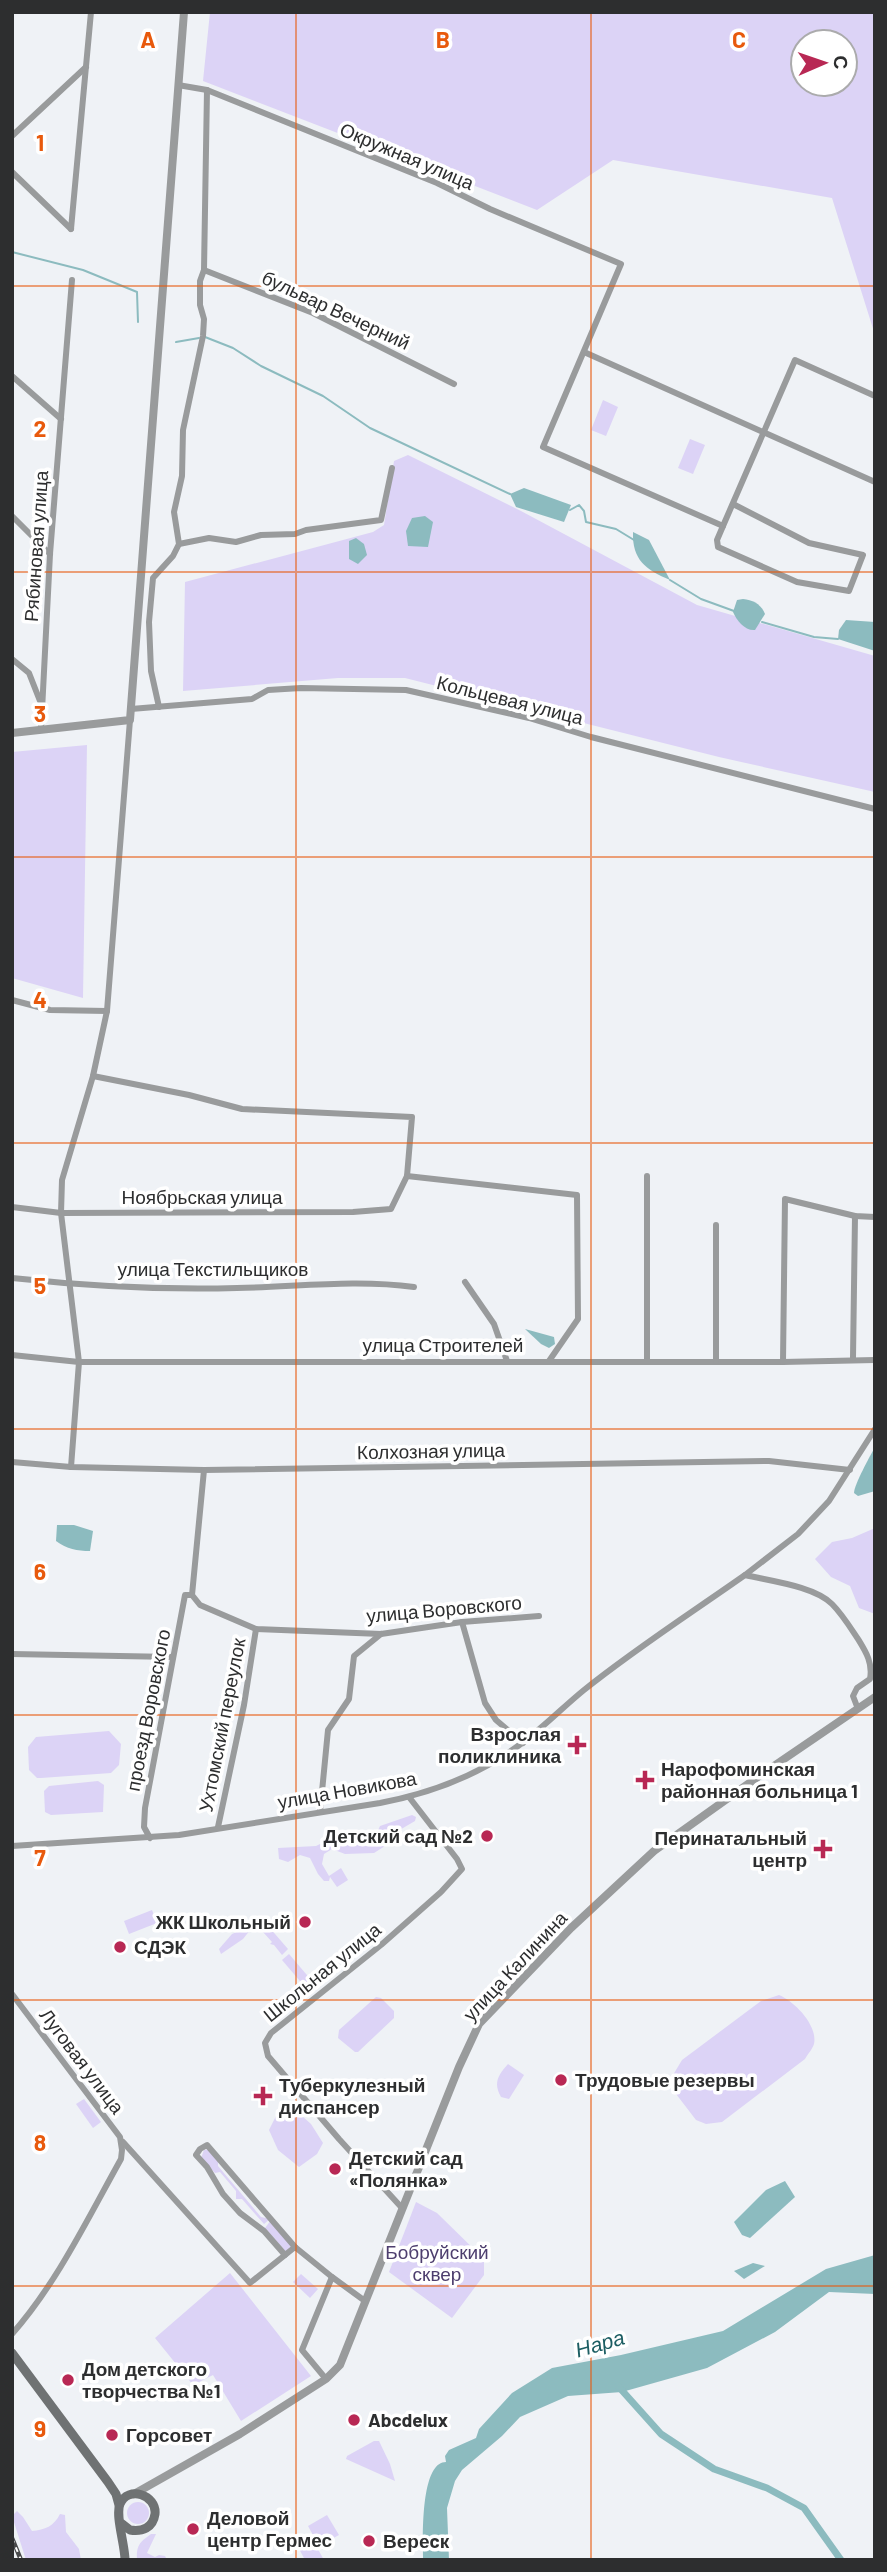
<svg xmlns="http://www.w3.org/2000/svg" width="887" height="2572" font-family="Barlow,sans-serif">
<style>
.green{fill:#dcd3f6;fill-rule:evenodd}
.water{fill:#8cbbbf}
.lines{fill:none;stroke-linecap:round;stroke-linejoin:round}
.stream{stroke:#8cbbbf;stroke-width:2}
.canal{stroke:#8cbbbf;stroke-width:7}
.minor{stroke:#999b9c;stroke-width:6}
.tertiary{stroke:#999b9c;stroke-width:8}
.secondary{stroke:#6f7273;stroke-width:9}
.rail-casing{stroke:#48494b;stroke-width:4.5}
.rail{stroke:#fff;stroke-width:2;stroke-dasharray:5;stroke-linecap:butt}
.grid{fill:none;stroke:#e8590c;stroke-width:2;stroke-opacity:0.55}
.poi-dot{fill:#b82854;stroke:#fff;stroke-width:2.5}
.labels{text-anchor:middle;stroke-width:7;stroke-linejoin:round;paint-order:stroke}
.street-label{font-size:19px;fill:#2d2e2f;stroke:#fff}
.poi-label{font-size:19px;font-weight:bold;fill:#2d2e2f;stroke:#fff;text-anchor:start}
.park-label{font-size:19px;fill:#4d3e6e;stroke:#fff}
.water-label{font-size:21px;font-style:italic;fill:#1d5e63;stroke:#fff}
.grid-label{font-size:23px;text-anchor:middle;font-weight:bold;fill:#e8590c;stroke:#fff;stroke-width:7;stroke-linejoin:round;paint-order:stroke}
</style>
<rect width="100%" height="100%" fill="#eff2f6"/>
<!-- green -->
<g class="green">
<path d="M 210,12 L 875,12 L 875,335 L 832,198 L 613,160 L 537,210 L 203,81 ZM 803,42 L 845,42 L 845,84 L 803,84 Z"/>
<polygon points="603,400 618,407 606,436 591,430"/>
<polygon points="690,439 705,445 693,474 678,468"/>
<polygon points="408,455 521,511 697,605 875,656 875,792 719,757 405,678 338,678 183,691 185,582 373,532 384,525 394,461"/>
<polygon points="87,745 83,998 12,978 12,752"/>
<polygon points="875,1528 875,1614 859,1608 850,1586 831,1577 815,1559 832,1542 852,1538"/>
<polygon points="109,1731 121,1744 119,1765 111,1773 41,1778 37,1778 29,1770 28,1747 36,1737"/>
<polygon points="98,1781 104,1785 103,1812 51,1815 45,1812 44,1791 49,1786"/>
<polygon points="412,1815 416,1817 415,1821 391,1835 385,1846 374,1853 345,1854 332,1849 324,1854 322,1864 329,1876 341,1868 348,1880 337,1887 330,1877 329,1881 324,1881 318,1874 310,1858 300,1855 288,1862 279,1859 278,1848 316,1846 326,1841 333,1841 345,1845 375,1837 380,1826"/>
<polygon points="152,1910 157,1923 129,1934 124,1921"/>
<polygon points="269,1927 288,1949 282,1955 274,1945 270,1944 272,1942 263,1932"/>
<polygon points="246,1928 251,1929 243,1939 221,1954 219,1949 232,1934"/>
<polygon points="289,1954 312,1981 305,1987 282,1960"/>
<path d="M 779,1995 C 794,2001 818,2025 814,2044 C 813,2048 808,2054 805,2059 L 722,2122 L 706,2124 L 696,2120 L 673,2090 L 673,2075 L 682,2060 L 761,2001 Z"/>
<polygon points="376,1997 381,1998 394,2011 394,2018 358,2052 355,2052 338,2038 339,2030"/>
<path d="M 508,2064 L 524,2075 L 509,2099 L 501,2097 C 493,2083 498,2075 508,2064 Z"/>
<polygon points="84,2099 101,2122 93,2128 76,2104"/>
<polygon points="293,2108 311,2124 323,2143 317,2154 299,2167 278,2150 269,2130 277,2114"/>
<polygon points="209,2149 218,2160 218,2166 261,2217 270,2219 264,2224 242,2199 236,2199 236,2191 220,2172 215,2173 201,2158 204,2150"/>
<polygon points="416,2202 437,2213 484,2259 484,2275 452,2318 389,2272"/>
<polygon points="271,2220 294,2246 286,2252 265,2228"/>
<polygon points="230,2273 311,2376 241,2421 213,2375 193,2385 155,2338"/>
<polygon points="301,2274 318,2289 310,2298 293,2282"/>
<polygon points="374,2441 379,2441 390,2464 395,2481 346,2459 347,2456"/>
<circle cx="138" cy="2513" r="11"/>
<path d="M 17,2511 L 23,2517 L 32,2531 C 45,2530 54,2526 60,2514 L 65,2515 L 66,2532 L 79,2549 L 81,2560 L 26,2560 L 12,2516 Z"/>
<polygon points="327,2515 339,2535 319,2546 308,2526"/>
<path d="M 151,2534 L 156,2534 L 147,2553 L 155,2557 L 159,2555 L 165,2556 L 167,2560 L 137,2560 C 136,2545 140,2542 151,2534 Z"/>
<polygon points="310,2537 311,2537 324,2560 305,2560 297,2545"/>
</g>
<!-- water -->
<g class="water">
<polygon points="524,488 571,505 564,522 516,507 510,494"/>
<polygon points="425,516 433,522 428,547 408,546 406,531 412,518"/>
<path d="M 633,532 L 649,540 L 670,580 C 646,570 632,560 633,532 Z"/>
<polygon points="356,538 364,544 367,555 358,564 349,559 349,541"/>
<path d="M 743,599 C 753,600 761,604 765,614 L 755,630 C 745,631 737,621 733,612 L 737,600 Z"/>
<polygon points="846,620 875,622 875,651 838,639 839,630"/>
<polygon points="525,1329 554,1337 555,1344 549,1348 541,1344"/>
<path d="M 875,1447 L 875,1491 L 858,1496 L 854,1493 C 854,1485 870,1456 875,1447 Z"/>
<path d="M 57,1525 L 74,1525 L 93,1531 L 90,1551 C 77,1551 67,1549 56,1541 Z"/>
<polygon points="785,2181 795,2197 750,2238 742,2235 734,2222 766,2190"/>
<path d="M 875,2255 L 875,2294 L 829,2292 L 775,2332 L 707,2368 L 622,2392 L 568,2396 L 520,2417 L 502,2436 L 462,2470 L 455,2481 L 447,2508 L 449,2560 L 423,2560 C 423,2539 420,2462 446,2462 L 445,2456 L 449,2450 L 476,2438 L 479,2429 L 512,2393 L 552,2368 L 621,2355 L 723,2331 L 826,2269 Z"/>
<polygon points="753,2263 765,2266 744,2279 734,2271"/>
</g>
<g class="lines">
<!-- stream -->
<g class="stream">
<polyline points="12,252 83,270 137,292 138,322"/>
<polyline points="205,337 233,348 261,366 323,396 370,428 510,494"/>
<polyline points="176,342 199,338"/>
<polyline points="570,510 579,505 584,511 586,522 616,529 634,540"/>
<polyline points="670,580 701,599 734,611"/>
<polyline points="762,622 814,637 838,639"/>
</g>
<!-- canal -->
<polyline class="canal" points="618,2386 661,2434 714,2469 767,2488 804,2508 841,2560"/>
<!-- minor -->
<g class="minor">
<polyline points="178,85 207,90 437,183 490,209 621,264 543,447 723,526 795,360 875,396"/>
<polyline points="12,136 86,67"/>
<polyline points="12,172 71,229"/>
<polyline points="71,229 91,12"/>
<polyline points="204,270 313,313 454,384"/>
<polyline points="584,352 875,482"/>
<polyline points="12,376 61,419"/>
<polyline points="12,516 50,554"/>
<polyline points="723,526 717,540 718,547 797,582 849,591 863,555 809,543 733,504"/>
<polyline points="179,544 209,538 236,542 261,535 295,534 306,530 381,520 392,468"/>
<polyline points="12,659 29,673 40,701"/>
<polyline points="159,707 151,671 149,622 153,578 173,556 179,544 174,512 182,476 183,430 203,336 204,319 200,305 200,281 204,270 207,90"/>
<polyline points="131,709 252,699 268,690 301,688 406,690 529,718 591,737 875,809"/>
<polyline points="41,730 50,554 72,280"/>
<polyline points="12,1000 50,1010 107,1011"/>
<polyline points="407,1176 577,1195 578,1319 549,1361"/>
<polyline points="647,1176 647,1361"/>
<polyline points="12,1207 61,1213 353,1212 391,1209 407,1176 412,1117 242,1109 189,1095 93,1076"/>
<path d="M 12,1278 C 86,1286 163,1290 237,1288 C 296,1287 355,1279 414,1287"/>
<polyline points="465,1282 494,1324 507,1361"/>
<polyline points="12,1355 79,1362 783,1362 875,1360"/>
<polyline points="853,1358 855,1216"/>
<polyline points="716,1361 716,1225"/>
<polyline points="783,1362 785,1199 855,1216 875,1217"/>
<polyline points="12,1462 71,1467 204,1470 769,1461 850,1470"/>
<polyline points="71,1467 79,1362 61,1213 62,1180 93,1076 107,1011 130,720"/>
<polyline points="204,1470 192,1595 200,1605 256,1629 381,1634 462,1622 539,1616"/>
<polyline points="745,1575 798,1534 829,1501 875,1429"/>
<polyline points="462,1622 485,1703 496,1720 523,1743"/>
<polyline points="12,1654 173,1657"/>
<polyline points="320,1812 328,1730 349,1699 354,1656 381,1634"/>
<polyline points="218,1827 244,1705 256,1629"/>
<polyline points="150,1838 144,1827 145,1808 185,1595 192,1595"/>
<path d="M 12,1846 L 179,1835 L 380,1803 C 432,1793 480,1775 522,1743 C 544,1727 563,1707 584,1690 C 635,1649 691,1613 745,1575 C 770,1581 814,1586 832,1604 C 842,1614 850,1627 858,1639 C 866,1652 873,1663 870,1679 L 857,1688 L 853,1696 L 858,1709"/>
<path d="M 12,1994 L 120,2137 L 122,2150 L 121,2159 C 88,2218 57,2283 12,2334"/>
<polyline points="123,2142 250,2283 295,2247 332,2277"/>
<polyline points="402,2208 339,2139 268,2056 265,2043 271,2033 381,1945 441,1892 462,1869 457,1859 409,1797"/>
<polyline points="285,2255 264,2231 240,2213 223,2194 207,2167 196,2155 200,2149 207,2145 295,2247"/>
<polyline points="326,2379 302,2350 332,2277 365,2301"/>
</g>
<!-- tertiary -->
<g class="tertiary">
<polyline points="12,733 130,720 184,12"/>
<polyline points="134,2494 240,2434 326,2379 340,2365 459,2067 479,2024 571,1928 654,1851 762,1774 875,1697"/>
</g>
<!-- secondary -->
<g class="secondary">
<polyline points="12,2353 108,2482 116,2494 119,2505"/>
<path d="M 121,2523 L 130,2530 C 142,2532 153,2528 155,2514 C 157,2495 128,2485 120,2504 C 115,2515 125,2545 125,2560"/>
</g>
<defs>
<polyline id="rail" points="12,2538 21,2560"/>
</defs>
<!-- rail casing -->
<use href="#rail" class="rail-casing"/>
<!-- rail -->
<use href="#rail" class="rail"/>
</g>
<!-- grid -->
<path class="grid" d="M 296,12 L 296,2560M 591,12 L 591,2560M 12,286 L 875,286M 12,572 L 875,572M 12,857 L 875,857M 12,1143 L 875,1143M 12,1429 L 875,1429M 12,1715 L 875,1715M 12,2000 L 875,2000M 12,2286 L 875,2286"/>
<!-- markers -->
<g class="poi-dot">
<path d="M573.5 1734.5h7v7h7v7h-7v7h-7v-7h-7v-7h7z"/>
<path d="M641.5 1769.5h7v7h7v7h-7v7h-7v-7h-7v-7h7z"/>
<circle cx="487" cy="1836" r="7"/>
<path d="M819.5 1838.5h7v7h7v7h-7v7h-7v-7h-7v-7h7z"/>
<circle cx="305" cy="1922" r="7"/>
<circle cx="120" cy="1947" r="7"/>
<circle cx="561" cy="2080" r="7"/>
<path d="M259.5 2085.5h7v7h7v7h-7v7h-7v-7h-7v-7h7z"/>
<circle cx="335" cy="2169" r="7"/>
<circle cx="68" cy="2380" r="7"/>
<circle cx="354" cy="2420" r="7"/>
<circle cx="112" cy="2435" r="7"/>
<circle cx="193" cy="2529" r="7"/>
<circle cx="369" cy="2541" r="7"/>
</g>
<g class="labels">
<!-- street labels -->
<g class="street-label">
<text transform="translate(407 156) rotate(23)" y="7">Окружная улица</text>
<text transform="translate(336 310) rotate(25)" y="7">бульвар Вечерний</text>
<text transform="translate(36 546) rotate(-86)" y="7">Рябиновая улица</text>
<text transform="translate(510 700) rotate(14)" y="7">Кольцевая улица</text>
<text x="202" y="1204">Ноябрьская улица</text>
<text x="213" y="1276">улица Текстильщиков</text>
<text x="443" y="1352">улица Строителей</text>
<text transform="translate(431 1451) rotate(-1)" y="7">Колхозная улица</text>
<text transform="translate(444 1609) rotate(-5)" y="7">улица Воровского</text>
<text transform="translate(148 1710) rotate(-79)" y="7">проезд Воровского</text>
<text transform="translate(222 1725) rotate(-79)" y="7">Ухтомский переулок</text>
<text transform="translate(347 1790) rotate(-10)" y="7">улица Новикова</text>
<text transform="translate(515 1966) rotate(-47)" y="7">улица Калинина</text>
<text transform="translate(322 1972) rotate(-39)" y="7">Школьная улица</text>
<text transform="translate(82 2061) rotate(53)" y="7">Луговая улица</text>
</g>
<!-- poi labels -->
<g class="poi-label">
<text x="561" y="1741" text-anchor="end">Взрослая<tspan x="561" dy="22">поликлиника</tspan></text>
<text x="661" y="1776">Нарофоминская<tspan x="661" dy="22">районная больница 1</tspan></text>
<text x="473" y="1843" text-anchor="end">Детский сад №2</text>
<text x="807" y="1845" text-anchor="end">Перинатальный<tspan x="807" dy="22">центр</tspan></text>
<text x="291" y="1929" text-anchor="end">ЖК Школьный</text>
<text x="134" y="1954">СДЭК</text>
<text x="575" y="2087">Трудовые резервы</text>
<text x="279" y="2092">Туберкулезный<tspan x="279" dy="22">диспансер</tspan></text>
<text x="349" y="2165">Детский сад<tspan x="349" dy="22">«Полянка»</tspan></text>
<text x="82" y="2376">Дом детского<tspan x="82" dy="22">творчества №1</tspan></text>
<text x="368" y="2427">Abcdelux</text>
<text x="126" y="2442">Горсовет</text>
<text x="207" y="2525">Деловой<tspan x="207" dy="22">центр Гермес</tspan></text>
<text x="383" y="2548">Вереcк</text>
</g>
<!-- park labels -->
<g class="park-label">
<text x="437" y="2259">Бобруйский<tspan x="437" dy="22">сквер</tspan></text>
</g>
<!-- water labels -->
<g class="water-label">
<text transform="translate(600 2344) rotate(-16)" y="7">Нара</text>
</g>
</g>
<g class="grid-label">
<text x="148" y="48">A</text>
<text x="443" y="48">B</text>
<text x="739" y="48">C</text>
<text x="40" y="151">1</text>
<text x="40" y="437">2</text>
<text x="40" y="722">3</text>
<text x="40" y="1008">4</text>
<text x="40" y="1294">5</text>
<text x="40" y="1580">6</text>
<text x="40" y="1866">7</text>
<text x="40" y="2151">8</text>
<text x="40" y="2437">9</text>
</g>
<!-- border -->
<rect width="887" height="2572" fill="none" stroke="#2d2e2f" stroke-width="28"/>
<!-- north arrow -->
<g transform="translate(824 63) rotate(88)"><circle r="33" fill="#ffffff" stroke="#ababac" stroke-width="2"/>
<path d="M0-5L12 26L0 18L-12 26Z" fill="#b82854"/>
<text y="-10" font-size="19" font-weight="bold" text-anchor="middle" fill="#2d2e2f">С</text>
</g>
</svg>
